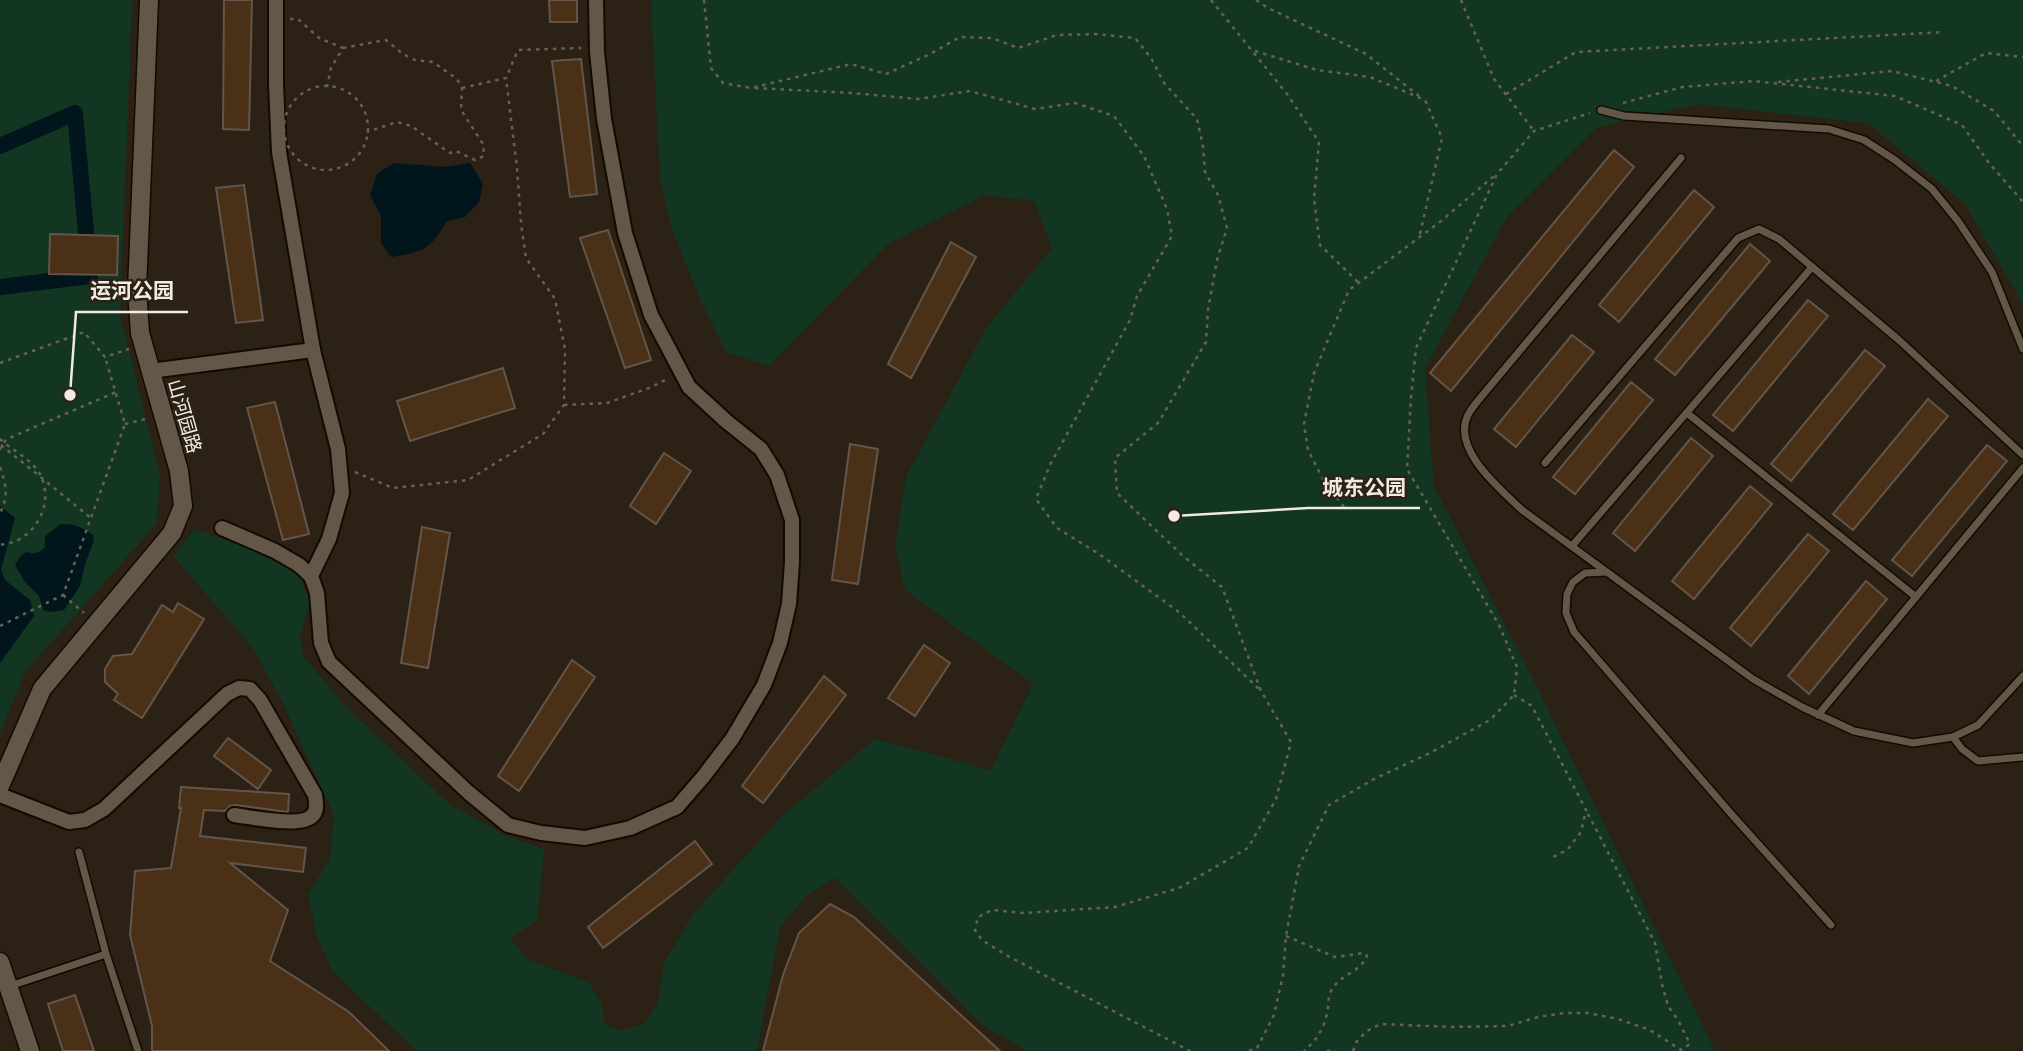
<svg xmlns="http://www.w3.org/2000/svg" width="2023" height="1051" font-family="'PT Sans Narrow','Noto Sans SC',sans-serif">
<style>
.green{fill:#133623}
.water{fill:#01151c}
.lines{fill:none;stroke-linecap:round;stroke-linejoin:round}
.canal{stroke:#01151c;stroke-width:16}
.building{fill:#4a3017;stroke:#635549;stroke-width:2}
.service-casing{stroke:#130a02;stroke-width:10}
.minor-casing{stroke:#130a02;stroke-width:18}
.tertiary-casing{stroke:#130a02;stroke-width:21}
.path{stroke:#696054;stroke-width:2.5;stroke-dasharray:3.5 5;stroke-linecap:butt}
.service{stroke:#635748;stroke-width:7}
.minor{stroke:#635748;stroke-width:14}
.tertiary{stroke:#635748;stroke-width:18}
.path-bridge{stroke:#696054;stroke-width:2.5;stroke-dasharray:3.5 5;stroke-linecap:butt}
.labels{text-anchor:middle;stroke-width:5;stroke-linejoin:round;paint-order:stroke}
.street-label{font-size:19px;fill:#f2ebe3;stroke:#2b2114}
.leader{fill:none;stroke:#f2ebe3;stroke-width:2.5}
.callout-dot{fill:#f2ebe3;stroke:#2b2114;stroke-width:2.5}
.callout-label{font-size:21px;text-anchor:middle;font-weight:bold;fill:#f2ebe3;stroke:#2b2114;stroke-width:5;stroke-linejoin:round;paint-order:stroke}
</style>
<rect width="100%" height="100%" fill="#2b2114"/>
<!-- green -->
<g class="green">
<polygon points="0,0 132,0 120,314 160,476 156,524 25,672 0,734"/>
<polygon points="651,0 2023,0 2023,304 1965,204 1868,123 1698,104 1596,128 1507,217 1425,368 1434,486 1537,687 1715,1051 1028,1051 982,1025 835,878 808,894 780,927 757,1051 416,1051 332,970 317,937 308,894 330,859 334,815 283,703 253,648 173,556 195,529 274,558 300,575 310,603 300,635 303,656 343,704 449,804 509,837 544,849 537,921 510,938 529,960 590,983 602,1006 605,1025 623,1030 645,1024 657,1004 665,961 693,914 782,816 875,739 991,770 1033,684 905,590 895,546 906,477 986,328 1052,248 1034,201 985,195 888,244 769,366 726,352 702,303 671,228 660,178"/>
</g>
<!-- water -->
<g class="water">
<path d="M 394,163 L 445,167 L 470,163 L 483,184 L 479,202 L 465,217 L 447,221 C 430,250 423,252 391,257 L 381,243 L 381,216 L 370,195 L 377,174 Z"/>
<polygon points="0,506 15,518 1,570 5,580 30,600 34,616 0,663"/>
<path d="M 61,524 C 75,524 82,527 93,535 L 94,541 L 85,564 L 80,586 L 64,610 L 50,612 L 43,610 L 39,596 L 25,582 L 15,565 L 20,557 L 26,552 C 34,555 40,553 45,547 L 45,536 Z"/>
</g>
<g class="lines">
<!-- canal -->
<polyline class="canal" points="0,146 75,113 90,276 0,287"/>
</g>
<!-- building -->
<g class="building">
<polygon points="224,0 252,0 249,130 223,129"/>
<polygon points="549,0 577,0 577,22 550,22"/>
<polygon points="581,59 597,194 570,197 552,61"/>
<polygon points="1614,150 1634,167 1451,391 1430,373"/>
<polygon points="244,185 263,320 236,323 216,188"/>
<polygon points="1694,190 1714,207 1619,322 1599,305"/>
<polygon points="608,230 651,360 625,368 580,238"/>
<polygon points="50,234 118,236 117,275 49,274"/>
<polygon points="951,242 976,257 911,378 888,364"/>
<polygon points="1750,244 1770,261 1675,375 1655,359"/>
<polygon points="1808,300 1828,316 1733,431 1713,415"/>
<polygon points="1572,335 1594,352 1516,447 1494,429"/>
<polygon points="1865,350 1885,366 1791,481 1771,464"/>
<polygon points="503,368 515,408 410,441 397,401"/>
<polygon points="1631,382 1653,400 1575,494 1553,477"/>
<polygon points="1928,399 1948,416 1853,530 1833,514"/>
<polygon points="275,402 309,534 283,540 247,408"/>
<polygon points="1691,438 1713,456 1635,551 1613,533"/>
<polygon points="850,444 878,449 858,584 832,580"/>
<polygon points="1987,445 2007,461 1912,576 1892,560"/>
<polygon points="664,453 691,471 656,524 630,506"/>
<polygon points="1750,486 1772,504 1694,599 1672,581"/>
<polygon points="422,527 450,533 428,668 401,663"/>
<polygon points="1808,534 1829,551 1751,646 1730,628"/>
<polygon points="1866,581 1887,599 1809,694 1788,676"/>
<polygon points="178,603 204,619 142,718 114,700 118,694 105,682 105,669 113,656 132,654 162,605 173,612"/>
<polygon points="924,645 950,663 915,716 888,698"/>
<polygon points="572,660 595,677 519,791 498,776"/>
<polygon points="824,676 846,695 763,803 742,786"/>
<polygon points="228,738 271,770 258,789 214,756"/>
<polygon points="181,787 289,794 288,812 235,805 230,806 225,811 204,810 200,836 306,848 303,872 230,863 288,910 270,961 349,1012 389,1051 152,1051 152,1026 130,935 135,871 171,868 181,808 179,808"/>
<polygon points="695,841 712,864 603,948 588,927"/>
<polygon points="830,904 854,917 1000,1051 763,1051 783,975 799,933"/>
<polygon points="75,995 94,1051 63,1051 48,1004"/>
</g>
<g class="lines">
<defs>
<g id="service">
<polyline points="1601,110 1624,116 1829,129 1864,140 1895,160 1932,189 1958,221 1992,272 2023,349"/>
<path d="M 1681,158 L 1481,397 C 1477,402 1471,409 1468,415 C 1451,449 1500,489 1522,510 L 1753,679 L 1802,707 L 1854,731 L 1913,743 L 1953,737 L 1978,725 L 2023,676"/>
<polyline points="1687,413 1916,597"/>
<polyline points="1545,463 1738,238 1759,229 1779,239 1900,341 2023,455"/>
<polyline points="1572,546 1812,267"/>
<polyline points="1606,572 1585,573 1573,582 1567,594 1566,613 1574,632 1733,816 1831,925"/>
<polyline points="1818,715 2023,468"/>
<polyline points="1953,737 1962,749 1978,761 2023,757"/>
<polyline points="79,852 106,954 138,1051"/>
<polyline points="10,986 106,954"/>
</g>
<g id="minor">
<polyline points="276,0 276,84 279,152 313,350 338,449 342,493 329,539 311,576"/>
<polyline points="150,371 313,350"/>
<polyline points="222,528 275,551 299,565 311,576 317,593 321,643 329,662 469,793 508,825 541,833 585,838 630,828 677,807 703,777 732,739 764,685 780,643 789,604 792,562 792,520 777,475 761,449 726,421 689,387 651,315 625,233 604,119 597,52 596,0"/>
<path d="M 0,795 L 69,822 L 85,820 L 104,809 L 227,694 L 239,688 L 250,689 L 260,700 L 315,795 C 316,802 318,811 312,816 C 300,828 251,817 234,815"/>
</g>
<g id="tertiary">
<polyline points="0,786 42,689 172,533 183,506 179,471 140,333 137,290 149,0"/>
<polyline points="0,962 30,1051"/>
</g>
</defs>
<!-- service casing -->
<use href="#service" class="service-casing"/>
<!-- minor casing -->
<use href="#minor" class="minor-casing"/>
<!-- tertiary casing -->
<use href="#tertiary" class="tertiary-casing"/>
<!-- path -->
<g class="path">
<polyline points="704,0 711,68 723,83 751,88 851,64 886,74 930,54 960,37 992,38 1018,48 1057,35 1095,34 1135,38 1151,58 1164,83 1197,119 1203,146 1205,172 1218,195 1227,228 1217,260 1208,310 1206,342 1158,423 1115,458 1117,493 1184,557 1222,587 1261,691 1291,742 1276,799 1248,848 1179,888 1115,907 1024,913 992,910 978,917 975,930 982,940 1006,955 1190,1051"/>
<polyline points="1211,0 1287,94 1319,142 1314,199 1320,245 1359,283"/>
<polyline points="1256,0 1268,8 1366,54 1419,96"/>
<polyline points="1461,0 1494,79 1534,131"/>
<polyline points="290,19 298,19 319,38 343,48 331,68 327,87"/>
<polyline points="343,48 386,40 403,54 415,60 433,62 457,79 462,88 461,110 483,144 484,156 475,160 456,151 450,153 411,126 397,122 367,132"/>
<polyline points="1255,51 1317,70 1370,77 1425,100 1442,138 1419,238"/>
<polyline points="1936,81 1986,53 2023,57"/>
<polyline points="1778,82 1892,71 1952,86 1994,111 2023,146"/>
<circle cx="326" cy="128" r="42"/>
<polyline points="462,88 506,78 518,50 581,48"/>
<polyline points="755,88 852,93 918,99 970,91 1035,109 1075,103 1114,116 1144,156 1167,209 1172,236 1137,296 1130,320 1051,463 1036,499 1057,528 1099,554 1179,612 1259,689"/>
<polyline points="1506,94 1576,52 1944,32"/>
<polyline points="1623,103 1682,87 1754,81 1895,96 1962,125 1989,163 2023,202"/>
<polyline points="0,363 84,332 105,357 129,349"/>
<polyline points="564,405 607,403 649,388 667,379"/>
<polyline points="125,424 146,419"/>
<polyline points="1,445 91,518"/>
<polyline points="0,450 1,446 7,439 116,392"/>
<path d="M 0,467 C 6,484 9,496 0,513"/>
<polyline points="355,472 393,488 468,480 543,434 564,405 565,349 555,299 526,258 521,224 517,168 506,78"/>
<polyline points="1344,507 1324,481 1308,450 1304,424 1314,373 1349,290 1441,221 1494,176"/>
<polyline points="63,595 84,613"/>
<polyline points="0,626 63,595 125,424 105,357"/>
<polyline points="1514,695 1532,706 1586,810 1581,832 1567,850 1553,857"/>
<path d="M 1286,936 L 1335,957 L 1364,953 L 1367,956 C 1361,972 1339,975 1331,991 C 1328,996 1329,1001 1328,1007 C 1326,1025 1318,1039 1304,1051"/>
<polyline points="1249,1051 1257,1048 1274,1015 1283,975 1286,936 1299,866 1329,805 1374,779 1430,753 1490,720 1514,695 1517,667 1499,625 1407,469 1411,397 1416,348 1497,174 1534,131 1590,113"/>
<polyline points="1327,1051 1336,1051"/>
<polyline points="1353,1051 1357,1041 1367,1031 1381,1024 1452,1027 1508,1026 1538,1017 1564,1013 1588,1013 1618,1019 1650,1030 1681,1050 1690,1044 1678,1020 1668,1006 1662,984 1655,943 1586,810"/>
</g>
<!-- service -->
<use href="#service" class="service"/>
<!-- minor -->
<use href="#minor" class="minor"/>
<!-- tertiary -->
<use href="#tertiary" class="tertiary"/>
<!-- path-bridge -->
<path class="path-bridge" d="M 0,439 C 12,450 29,458 38,471 C 54,495 42,529 16,541 C 11,543 5,544 0,545"/>
</g>
<g class="labels">
<!-- street labels -->
<g class="street-label">
<text transform="translate(185 416) rotate(74)" y="7">山河园路</text>
</g>
</g>
<!-- callouts -->
<path class="leader" d="M70 395L76 312H188M1174 516L1308 508H1420"/>
<g class="callout-dot">
<circle cx="70" cy="395" r="7"/>
<circle cx="1174" cy="516" r="7"/>
</g>
<g class="callout-label">
<text x="132" y="298">运河公园</text>
<text x="1364" y="495">城东公园</text>
</g>
</svg>
